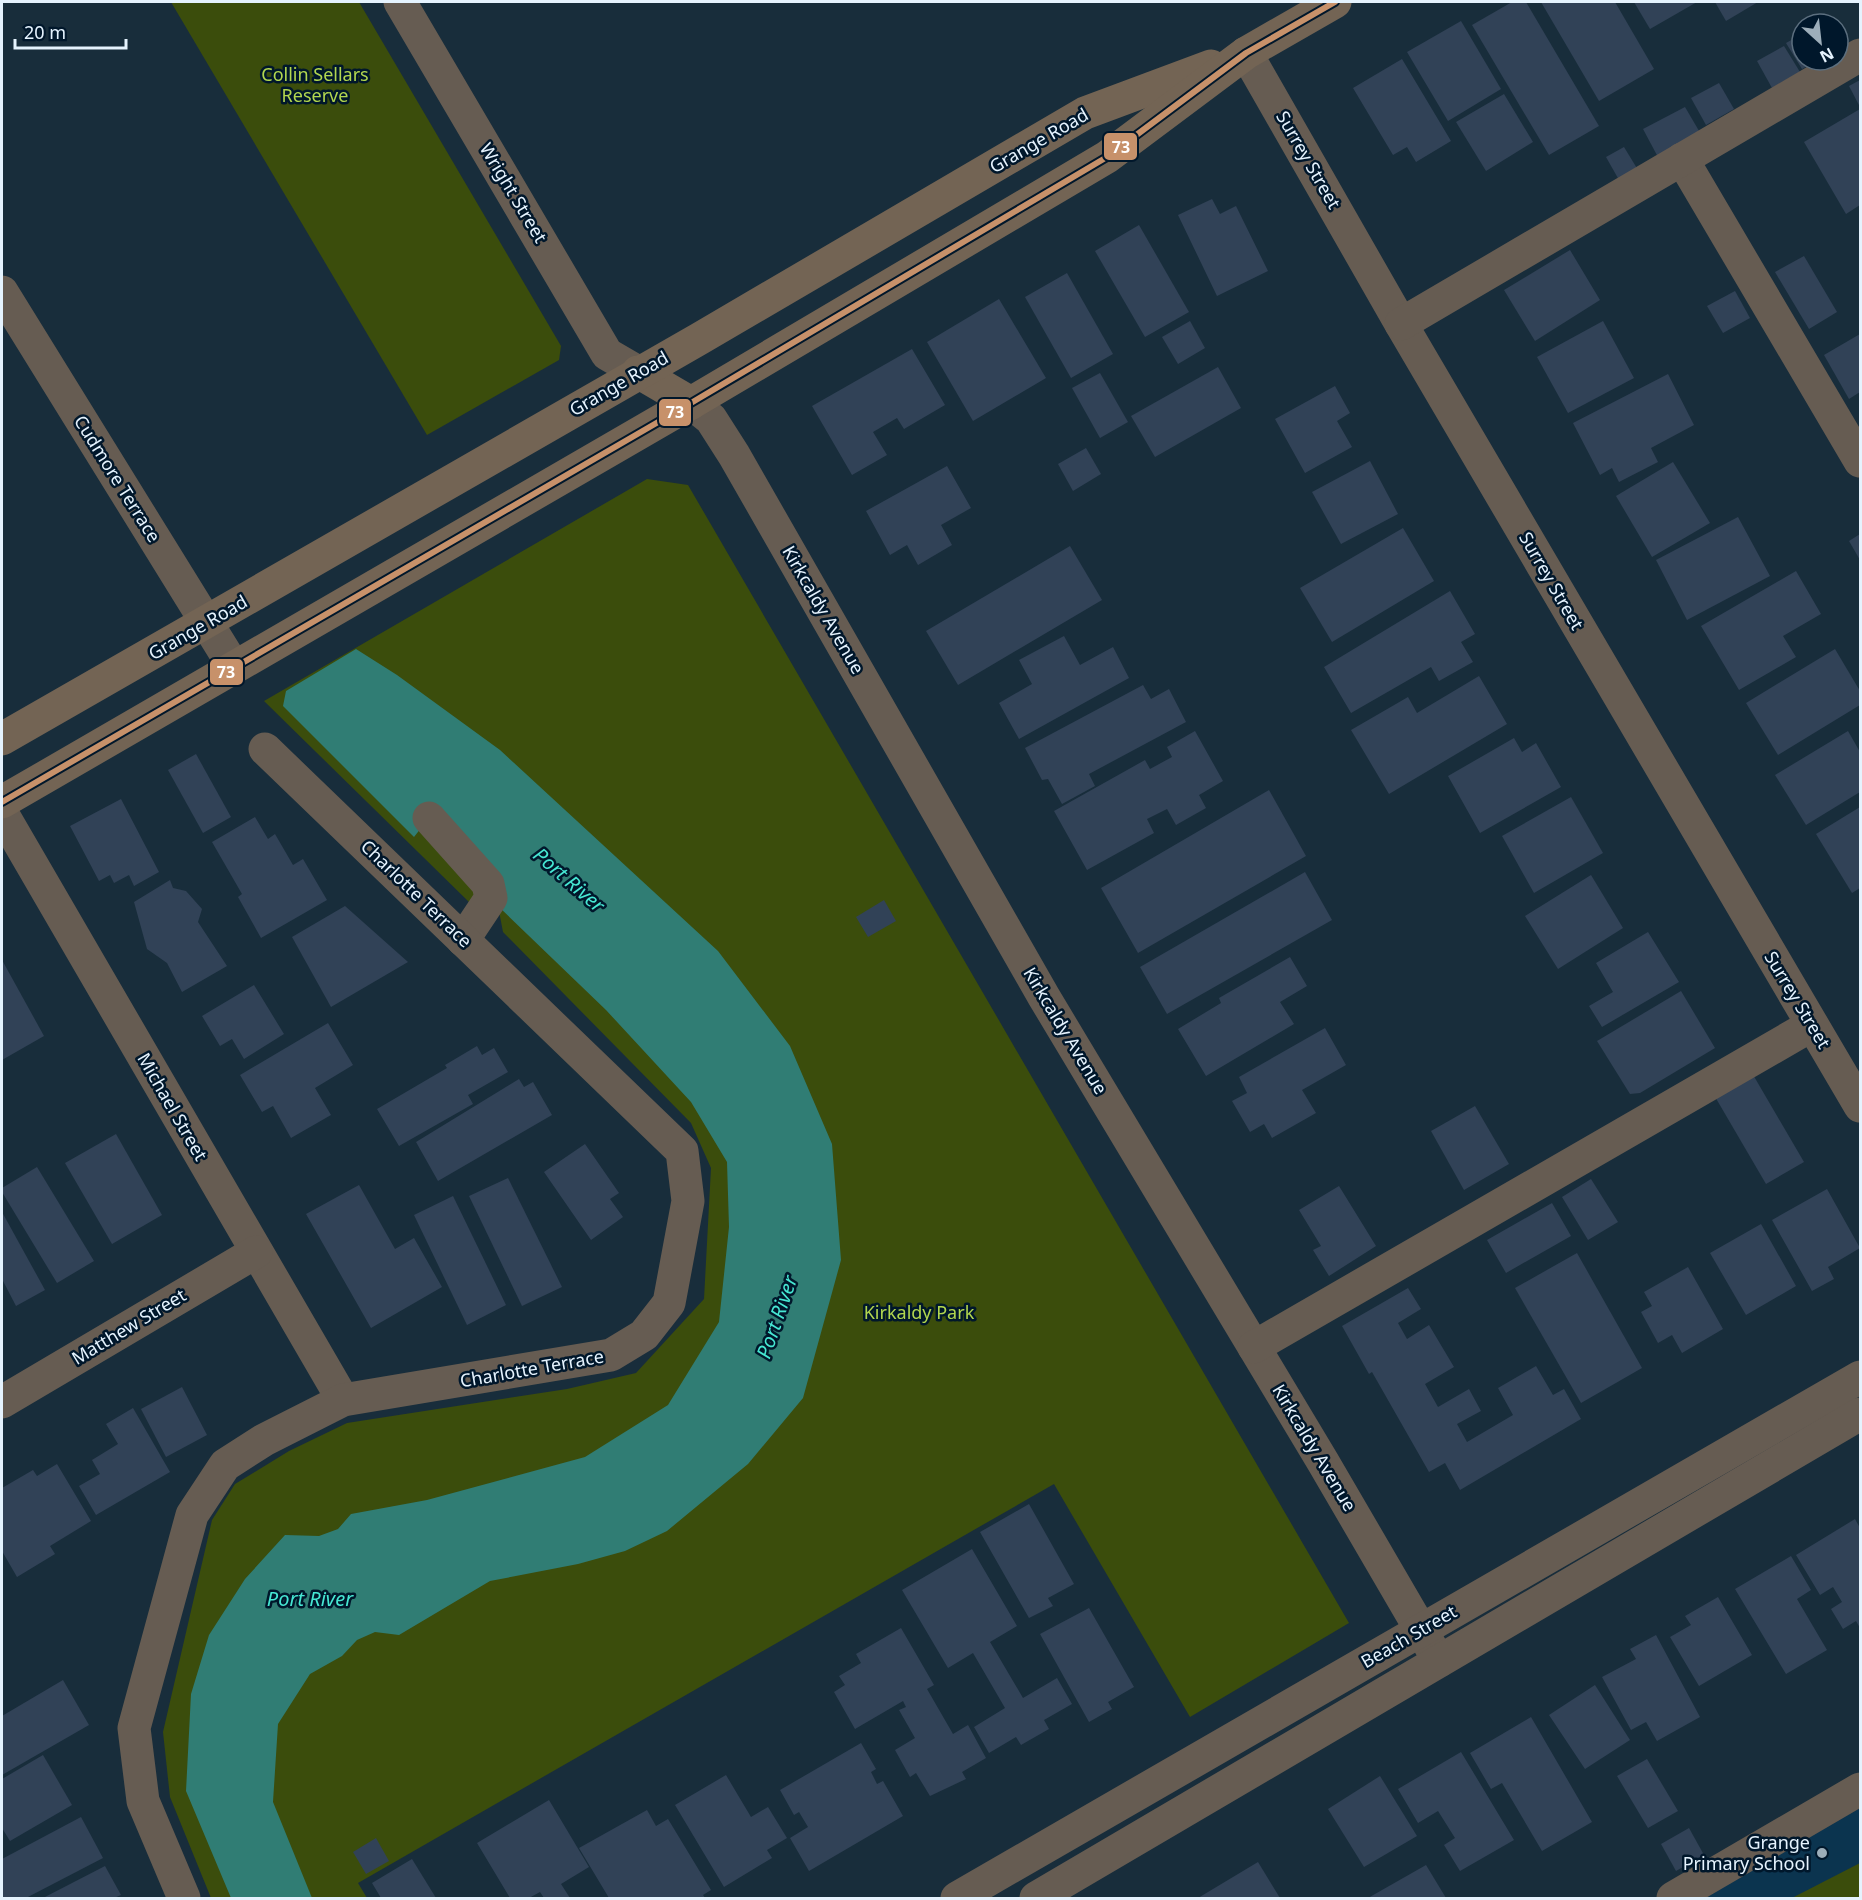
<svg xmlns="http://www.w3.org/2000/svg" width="1862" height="1900" font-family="'Noto Sans',sans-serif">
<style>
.built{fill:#0b344f}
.green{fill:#3b4d0c}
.water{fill:#307d74}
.building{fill:#314257}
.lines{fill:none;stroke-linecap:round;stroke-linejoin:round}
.minor{stroke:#665c52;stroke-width:33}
.major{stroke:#736454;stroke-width:33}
.bus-1-casing{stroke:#00172b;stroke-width:10}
.bus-1{stroke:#c7916a;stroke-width:6}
.poi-dot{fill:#9daeba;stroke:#00172b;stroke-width:2}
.labels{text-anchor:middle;stroke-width:5;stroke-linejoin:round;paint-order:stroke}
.park-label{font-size:18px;fill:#b2d74f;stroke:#00172b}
.street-label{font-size:18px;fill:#e5f3fe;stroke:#00172b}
.poi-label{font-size:18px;fill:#e5f3fe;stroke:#00172b;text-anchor:end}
.water-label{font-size:20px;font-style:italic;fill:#46e7d3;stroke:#00172b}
.line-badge{stroke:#00172b;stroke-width:2}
.badge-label{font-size:16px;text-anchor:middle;font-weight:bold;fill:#fff}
</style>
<rect width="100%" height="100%" fill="#182d3b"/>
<!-- built -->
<polygon class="built" points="1860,1808 1860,1898 1705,1898"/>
<!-- green -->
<g class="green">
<polygon points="171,2 359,2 561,346 559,360 427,435"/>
<polygon points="647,479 688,485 1349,1623 1190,1717 1054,1484 358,1883 367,1898 211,1898 170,1797 163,1732 212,1520 235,1484 289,1451 347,1423 567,1389 636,1373 704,1299 711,1168 691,1123 503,932 498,906 470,903 264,701"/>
<polygon points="1860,1863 1860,1898 1792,1898"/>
</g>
<!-- water -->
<polygon class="water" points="356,649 397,675 500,750 718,951 790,1046 832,1144 841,1260 803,1398 748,1464 667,1531 625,1551 578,1564 490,1581 399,1635 375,1632 357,1640 342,1656 310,1674 278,1724 273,1802 312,1898 231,1898 186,1791 191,1694 209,1635 245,1579 285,1535 319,1536 338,1529 351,1514 427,1500 585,1457 668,1405 719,1322 729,1227 727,1162 691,1102 606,1010 498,906 429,818 414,837 283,706 286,691"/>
<!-- building -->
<g class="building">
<polygon points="1512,2 1526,2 1599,126 1549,155 1472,25"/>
<polygon points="1541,2 1615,2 1654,69 1599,101"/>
<polygon points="1634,2 1697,2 1650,29"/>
<polygon points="1715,2 1758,2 1726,21"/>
<polygon points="1461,21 1501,89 1448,121 1407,52"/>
<polygon points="1802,34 1802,60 1818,60 1802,69 1786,43"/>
<polygon points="1784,46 1800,72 1772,88 1757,61"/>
<polygon points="1402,59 1451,141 1416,162 1407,147 1393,155 1353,88"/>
<polygon points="1860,80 1860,107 1849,86"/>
<polygon points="1719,83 1734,109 1706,125 1691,98"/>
<polygon points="1504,94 1533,142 1486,171 1456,122"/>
<polygon points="1685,107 1702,136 1659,159 1643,129"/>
<polygon points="1860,109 1860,205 1846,214 1804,142"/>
<polygon points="1624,147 1638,170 1619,180 1606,157"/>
<polygon points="1212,199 1220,214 1236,206 1268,271 1217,296 1178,215"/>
<polygon points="1139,225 1189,312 1145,337 1095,251"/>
<polygon points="1570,250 1600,300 1535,341 1504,290"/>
<polygon points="1804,256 1837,312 1809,329 1775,272"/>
<polygon points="1067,273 1113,354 1071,378 1025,297"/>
<polygon points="1735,291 1750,318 1723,333 1707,306"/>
<polygon points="999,299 1046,378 973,421 927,342"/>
<polygon points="1190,321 1205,348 1178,364 1162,337"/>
<polygon points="1603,321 1634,378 1568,413 1537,357"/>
<polygon points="1860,334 1860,392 1849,399 1824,355"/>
<polygon points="912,349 945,405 904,429 897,418 873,432 887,455 852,475 812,406"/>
<polygon points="1218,367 1241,408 1155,457 1131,416"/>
<polygon points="1100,373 1128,422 1100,438 1072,388"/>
<polygon points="1668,374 1694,425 1651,448 1658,462 1619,482 1612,468 1600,475 1573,423"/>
<polygon points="1335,386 1350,413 1337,421 1352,447 1305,473 1275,419"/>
<polygon points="1086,448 1101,474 1073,491 1058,464"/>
<polygon points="1370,461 1398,514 1341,544 1312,492"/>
<polygon points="1673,462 1710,523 1652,557 1616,496"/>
<polygon points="947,466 971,508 941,525 952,545 918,565 907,545 890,555 866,511"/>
<polygon points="1738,517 1770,576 1687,620 1656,560"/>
<polygon points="1403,528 1434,581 1332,642 1300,588"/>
<polygon points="1860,534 1860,560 1849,541"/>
<polygon points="1070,546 1102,600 958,685 926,631"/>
<polygon points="1796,571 1821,614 1783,636 1796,657 1739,690 1701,626"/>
<polygon points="1450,591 1475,634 1461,642 1473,662 1439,681 1431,667 1351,713 1324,667"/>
<polygon points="1064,636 1080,665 1113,647 1129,678 1019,739 999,703 1032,684 1019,660"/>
<polygon points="1835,649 1860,691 1860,705 1778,755 1746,703"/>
<polygon points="1479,676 1507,724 1389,794 1351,730 1408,697 1417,713"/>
<polygon points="1143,685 1151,699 1169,689 1186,722 1089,774 1095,786 1062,804 1048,779 1042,780 1025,748"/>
<polygon points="1195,731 1223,781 1199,795 1206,808 1176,825 1167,809 1147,819 1154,833 1087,870 1054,811 1145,760 1150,769 1172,757 1167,747"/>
<polygon points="1848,731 1860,752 1860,792 1806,825 1775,775"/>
<polygon points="1514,738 1522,752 1536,743 1561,787 1480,833 1448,776"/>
<polygon points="196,754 231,817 203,833 168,770"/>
<polygon points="1269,790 1306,856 1138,953 1101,888"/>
<polygon points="1571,797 1603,853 1534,893 1502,836"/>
<polygon points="121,799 159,872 134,886 129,875 114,883 110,875 99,881 70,826"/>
<polygon points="1860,807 1860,888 1852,893 1816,834"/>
<polygon points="255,817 268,839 275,834 293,865 303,859 327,900 261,938 238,897 242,894 212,842"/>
<polygon points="1305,872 1332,920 1167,1014 1140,967"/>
<polygon points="1591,875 1623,928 1558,969 1525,916"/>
<polygon points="170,880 173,888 186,891 202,909 198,922 227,966 182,992 167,963 147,949 134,902"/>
<polygon points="884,900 896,921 868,937 856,917"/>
<polygon points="345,906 408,962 331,1007 292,937"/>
<polygon points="1648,932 1679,982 1602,1027 1589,1006 1613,992 1596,963"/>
<polygon points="1290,957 1307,986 1280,1002 1294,1024 1206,1076 1178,1029 1221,1003 1219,998"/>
<polygon points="2,960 44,1036 2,1060"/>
<polygon points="254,985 284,1034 244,1059 232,1039 220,1046 202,1016"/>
<polygon points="1681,991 1715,1048 1640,1093 1630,1094 1597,1041"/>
<polygon points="328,1023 353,1065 315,1088 331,1115 291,1138 273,1106 262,1112 240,1075"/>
<polygon points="1325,1028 1346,1065 1302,1090 1316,1113 1272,1138 1264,1124 1250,1132 1232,1101 1247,1093 1239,1077"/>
<polygon points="477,1046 482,1055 494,1048 508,1072 468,1095 473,1104 399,1146 377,1109 447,1068 445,1065"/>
<polygon points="1752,1073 1804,1162 1766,1184 1714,1095"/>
<polygon points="519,1079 524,1087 533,1082 552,1115 438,1181 416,1142"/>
<polygon points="1475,1106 1509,1164 1464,1190 1431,1131"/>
<polygon points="116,1134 162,1215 112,1244 65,1163"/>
<polygon points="585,1144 619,1193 610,1199 623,1217 591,1240 544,1172"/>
<polygon points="37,1167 94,1261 57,1283 2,1192 2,1188"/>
<polygon points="508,1178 562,1287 522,1306 469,1196"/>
<polygon points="1591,1179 1618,1222 1588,1240 1562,1197"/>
<polygon points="359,1185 395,1249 414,1238 442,1287 371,1328 306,1214"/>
<polygon points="1339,1186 1376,1246 1329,1276 1313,1250 1321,1246 1299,1210"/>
<polygon points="1827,1189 1860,1248 1828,1267 1834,1279 1812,1291 1772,1220"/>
<polygon points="453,1196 506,1305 467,1325 414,1215"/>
<polygon points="1552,1203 1571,1236 1506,1273 1487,1240"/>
<polygon points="2,1212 45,1290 16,1306 2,1279"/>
<polygon points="1761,1224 1796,1286 1746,1315 1710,1253"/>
<polygon points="1577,1253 1642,1368 1581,1403 1515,1288"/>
<polygon points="1688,1267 1723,1329 1682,1353 1672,1335 1658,1343 1641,1312 1652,1306 1644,1292"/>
<polygon points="1408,1288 1421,1309 1398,1323 1407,1339 1429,1325 1454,1367 1425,1384 1438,1407 1469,1389 1481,1411 1457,1424 1467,1442 1513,1415 1498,1388 1536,1366 1553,1395 1564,1389 1581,1419 1460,1490 1445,1463 1429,1472 1372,1372 1369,1374 1342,1326"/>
<polygon points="182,1387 207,1435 166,1457 141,1409"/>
<polygon points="133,1408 170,1472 96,1515 79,1486 100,1474 92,1460 118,1444 106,1424"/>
<polygon points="57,1464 91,1521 50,1546 55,1554 17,1577 2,1551 2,1488 33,1470 37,1476"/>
<polygon points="1029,1504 1074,1584 1048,1598 1053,1606 1029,1618 980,1532"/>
<polygon points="1855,1519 1860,1528 1860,1628 1856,1621 1843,1629 1831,1609 1842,1602 1833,1587 1820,1595 1796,1555"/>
<polygon points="972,1549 1017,1626 990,1642 1023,1698 1057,1678 1072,1704 1044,1720 1049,1729 1021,1745 1016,1737 989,1753 974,1727 1005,1708 973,1653 948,1668 902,1590"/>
<polygon points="1791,1556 1811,1590 1797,1599 1827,1650 1786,1674 1735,1589"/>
<polygon points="1718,1597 1752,1655 1699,1686 1670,1637 1691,1625 1685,1616"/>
<polygon points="1089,1608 1134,1687 1108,1702 1112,1709 1089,1722 1040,1634"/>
<polygon points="901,1628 934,1685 927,1689 953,1734 968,1725 986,1758 962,1772 966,1779 930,1796 916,1773 910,1777 895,1750 915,1738 899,1710 906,1707 903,1701 855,1729 834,1692 845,1685 839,1676 861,1663 856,1654"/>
<polygon points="1656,1635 1700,1717 1657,1741 1646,1722 1631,1730 1602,1677 1636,1659 1630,1649"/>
<polygon points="63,1680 89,1725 2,1775 2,1716"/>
<polygon points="1595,1685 1630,1740 1585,1769 1549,1715"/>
<polygon points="1531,1717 1592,1822 1542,1851 1502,1783 1491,1789 1470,1753"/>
<polygon points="861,1743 876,1769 871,1772 877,1784 883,1781 903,1816 809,1871 790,1838 808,1827 799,1812 794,1815 780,1790"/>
<polygon points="1461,1752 1514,1840 1460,1871 1444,1845 1455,1838 1438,1811 1418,1823 1398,1789"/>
<polygon points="43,1755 72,1805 10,1841 2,1828 2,1779"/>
<polygon points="1647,1759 1678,1811 1648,1828 1617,1776"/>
<polygon points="726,1775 751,1817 768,1807 787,1838 767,1850 772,1858 724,1887 675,1805"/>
<polygon points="1380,1776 1417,1836 1364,1867 1328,1809"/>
<polygon points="549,1800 589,1867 561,1884 570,1898 544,1898 540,1892 529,1898 510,1898 477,1843"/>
<polygon points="647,1810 656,1826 668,1819 711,1890 703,1895 705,1898 609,1898 579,1848"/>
<polygon points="81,1817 103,1858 26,1898 2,1898 2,1859"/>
<polygon points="1689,1828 1704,1855 1676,1871 1661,1844"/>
<polygon points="376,1838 389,1861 366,1874 353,1852"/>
<polygon points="412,1859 436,1898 381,1898 372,1883"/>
<polygon points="1258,1862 1280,1898 1198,1898"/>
<polygon points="1426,1865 1446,1898 1368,1898"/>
<polygon points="105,1866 121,1895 114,1898 43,1898"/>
</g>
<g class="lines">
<!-- minor -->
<g class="minor">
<polyline points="400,2 607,354 638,372"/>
<polyline points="1246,53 1401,324 1860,1106"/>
<polyline points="1682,159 1860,461"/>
<polyline points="2,292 234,667"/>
<polyline points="1401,324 1860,55"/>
<polyline points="691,403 711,419 734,455 1044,997 1323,1462 1439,1661"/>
<polyline points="2,813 343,1400"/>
<polyline points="429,818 488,884 491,898 463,940"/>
<polyline points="1254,1347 1812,1025"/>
<polyline points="2,1402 256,1252"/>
<polyline points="184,1898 143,1801 134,1728 192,1515 225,1465 264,1440 343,1400 611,1355 644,1335 669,1303 688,1201 682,1151 265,749"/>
<polyline points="957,1898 1860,1377"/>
<polyline points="1036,1898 1860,1414"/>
<polyline points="1673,1898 1860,1789"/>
</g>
<!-- major -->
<g class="major">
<polyline points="638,372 691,403"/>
<polyline points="2,739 699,339 1085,113 1211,66"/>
<polyline points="2,802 691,403 1107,157 1246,53 1335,2"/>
</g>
<defs>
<polyline id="bus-1" points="2,802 691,403 1107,157 1246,53 1335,2"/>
</defs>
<!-- bus-1 casing -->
<use href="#bus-1" class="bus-1-casing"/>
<!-- bus-1 -->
<use href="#bus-1" class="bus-1"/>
</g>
<!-- markers -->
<circle class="poi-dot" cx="1822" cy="1853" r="6"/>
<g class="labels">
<!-- park labels -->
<g class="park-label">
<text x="315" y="81">Collin Sellars<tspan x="315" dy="21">Reserve</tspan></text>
<text x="919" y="1319">Kirkaldy Park</text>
</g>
<!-- street labels -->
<g class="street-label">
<text transform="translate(1039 141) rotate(-30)" y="6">Grange Road</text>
<text transform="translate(1308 160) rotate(60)" y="6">Surrey Street</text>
<text transform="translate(513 193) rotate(59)" y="6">Wright Street</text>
<text transform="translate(619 384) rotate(-30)" y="6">Grange Road</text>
<text transform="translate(117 479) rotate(58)" y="6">Cudmore Terrace</text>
<text transform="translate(1551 581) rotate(60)" y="6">Surrey Street</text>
<text transform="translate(823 610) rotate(60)" y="6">Kirkcaldy Avenue</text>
<text transform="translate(198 628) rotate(-30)" y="6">Grange Road</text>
<text transform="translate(416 894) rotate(44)" y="6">Charlotte Terrace</text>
<text transform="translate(1797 1000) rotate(59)" y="6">Surrey Street</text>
<text transform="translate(1065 1031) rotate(59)" y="6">Kirkcaldy Avenue</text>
<text transform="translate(172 1107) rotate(60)" y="6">Michael Street</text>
<text transform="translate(129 1327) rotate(-31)" y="6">Matthew Street</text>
<text transform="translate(532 1369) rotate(-10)" y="6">Charlotte Terrace</text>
<text transform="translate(1314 1448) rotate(59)" y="6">Kirkcaldy Avenue</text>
<text transform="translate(1409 1637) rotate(-30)" y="6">Beach Street</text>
</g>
<!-- poi labels -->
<g class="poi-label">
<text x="1810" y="1849">Grange<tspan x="1810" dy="21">Primary School</tspan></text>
</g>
<!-- water labels -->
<g class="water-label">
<text transform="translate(569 880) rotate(41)" y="7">Port River</text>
<text transform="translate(777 1317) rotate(-71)" y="7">Port River</text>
<text x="310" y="1606">Port River</text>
</g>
</g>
<g class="line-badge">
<rect x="1103" y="132" width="35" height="29" rx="6" fill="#c7916a"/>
<rect x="658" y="398" width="34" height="29" rx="6" fill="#c7916a"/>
<rect x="209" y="658" width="35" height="28" rx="6" fill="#c7916a"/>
</g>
<g class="badge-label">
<text x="1121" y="153">73</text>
<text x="675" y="418">73</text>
<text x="226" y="678">73</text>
</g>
<!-- border -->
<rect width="1862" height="1900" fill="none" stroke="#e5f3fe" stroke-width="6"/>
<!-- north arrow -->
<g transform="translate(1820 42) rotate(153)"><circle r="28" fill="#00172b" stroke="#5c6f7f" stroke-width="1.5"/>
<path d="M0-4.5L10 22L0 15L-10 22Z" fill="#9daeba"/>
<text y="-9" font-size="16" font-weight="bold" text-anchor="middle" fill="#e5f3fe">N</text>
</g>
<!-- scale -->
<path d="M15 39v9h111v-9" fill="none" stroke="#e5f3fe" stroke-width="3"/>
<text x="24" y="39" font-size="18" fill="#e5f3fe" stroke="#00172b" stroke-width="4.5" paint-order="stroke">20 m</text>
</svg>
